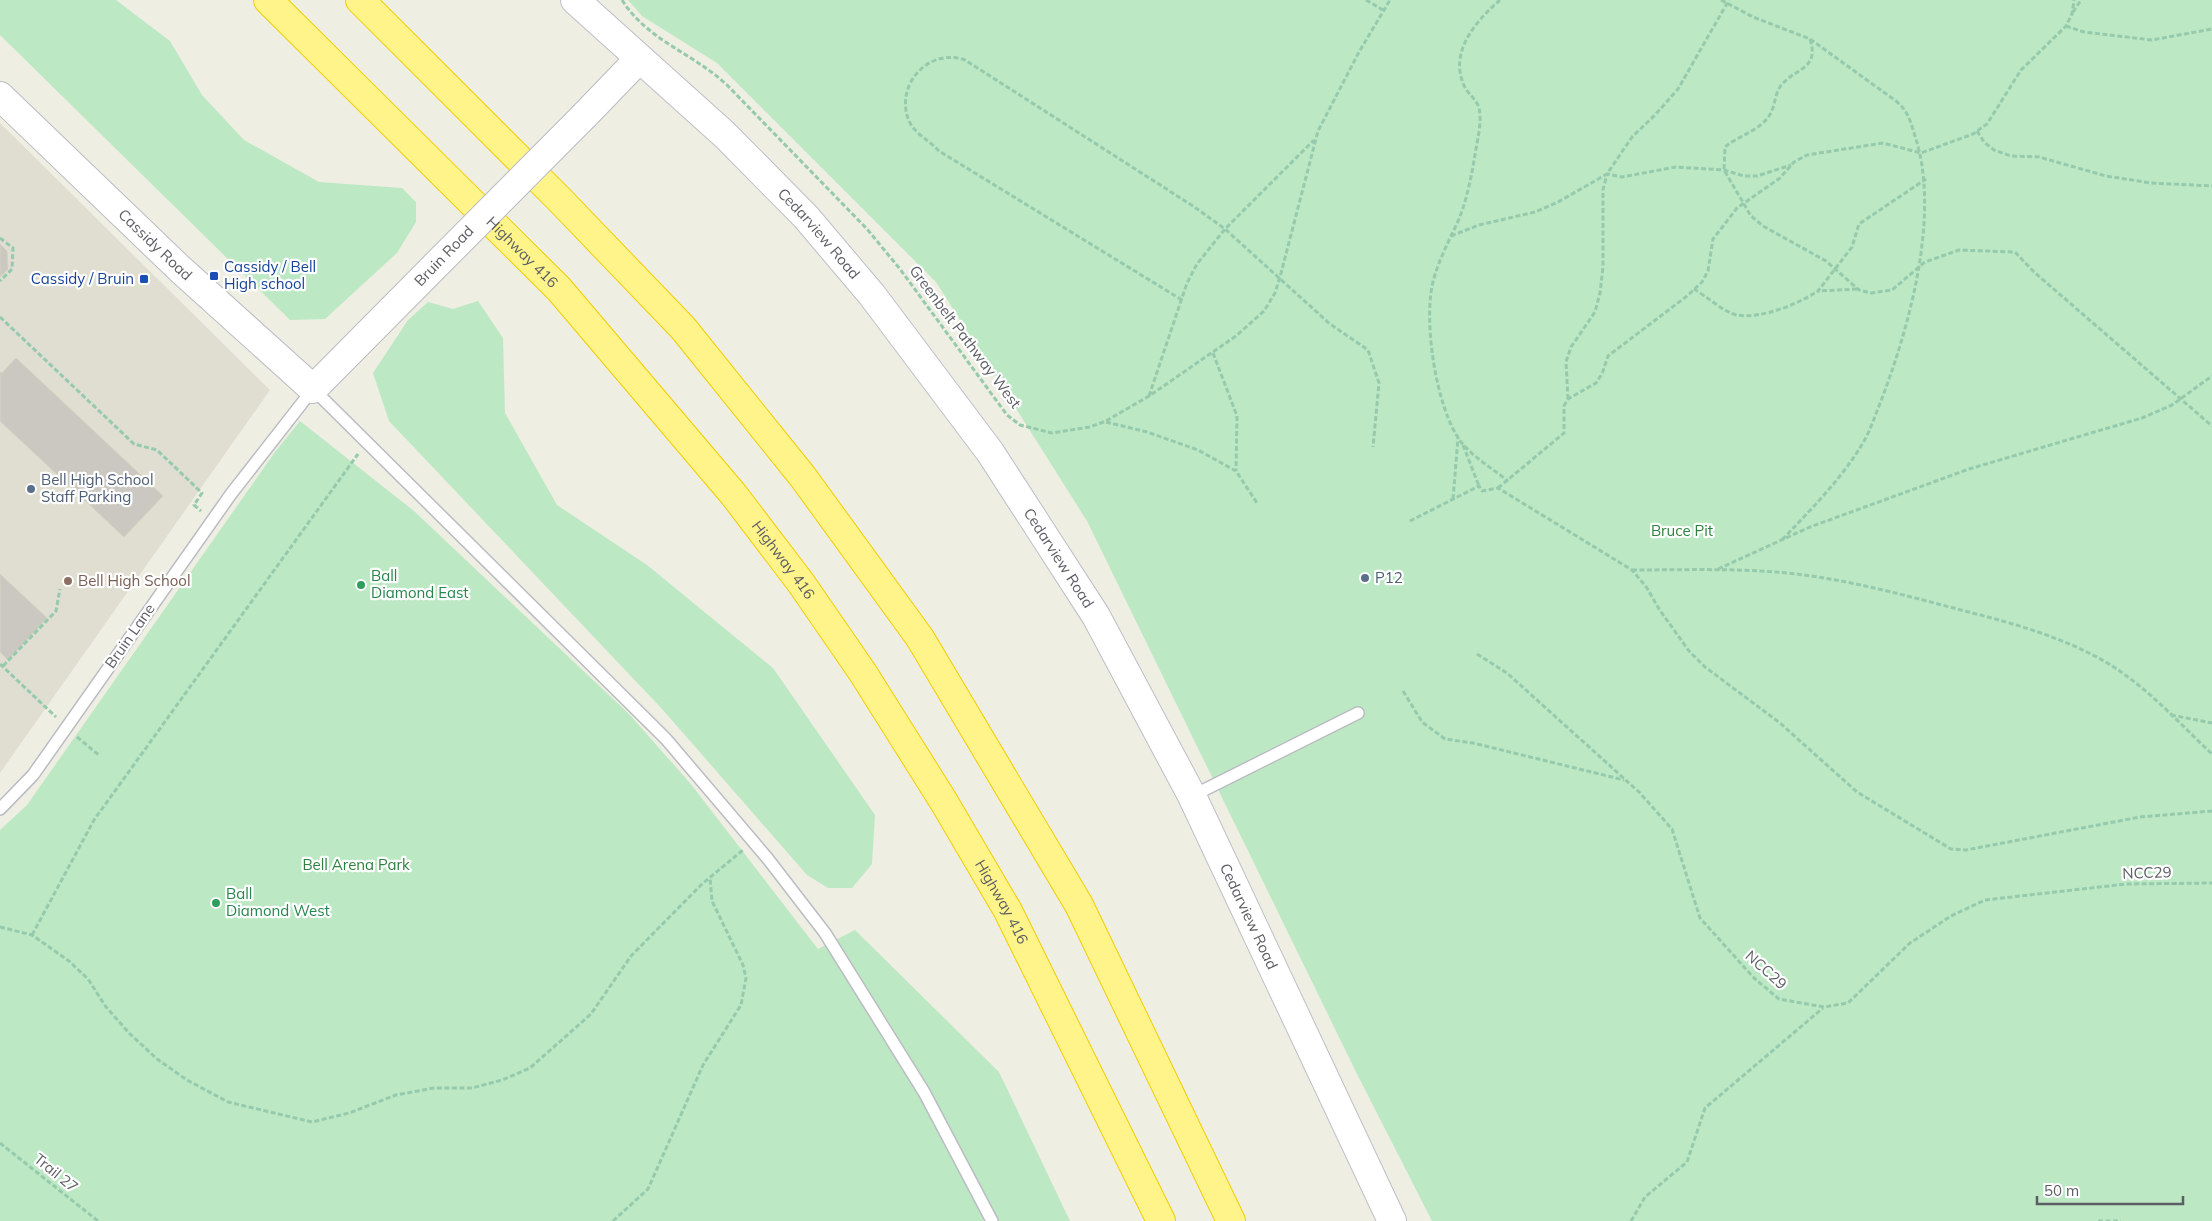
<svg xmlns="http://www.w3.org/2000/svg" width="2212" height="1221" font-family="Mulish,sans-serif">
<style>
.education{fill:#dfded1}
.green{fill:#bde8c4}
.building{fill:#cac8c0;stroke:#d4d1c0}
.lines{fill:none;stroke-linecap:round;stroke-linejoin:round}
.service-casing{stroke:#babcc3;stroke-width:14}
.tertiary-casing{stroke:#babcc3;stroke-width:30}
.secondary-casing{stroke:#bdbfc7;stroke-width:30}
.motorway-casing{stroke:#f1cd00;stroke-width:30}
.path{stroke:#95caad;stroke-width:3;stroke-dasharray:5 2.5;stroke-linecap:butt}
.service{stroke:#fff;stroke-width:11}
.tertiary{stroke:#fff;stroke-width:28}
.secondary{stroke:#fff;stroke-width:28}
.motorway{stroke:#fff489;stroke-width:28}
.tertiary-bridge-casing{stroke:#babcc3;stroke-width:30;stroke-linecap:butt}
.tertiary-bridge{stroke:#fff;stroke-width:28}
.transit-dot{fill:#1a4fb4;stroke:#fff;stroke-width:2}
.service-dot{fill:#5c6f8a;stroke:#fff;stroke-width:2}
.education-dot{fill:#8d6e63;stroke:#fff;stroke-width:2}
.leisure-dot{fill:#2e9e5b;stroke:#fff;stroke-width:2}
.labels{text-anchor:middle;stroke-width:4.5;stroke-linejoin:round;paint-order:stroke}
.street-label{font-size:15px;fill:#5b5e65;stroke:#fff}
.transit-label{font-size:15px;fill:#164399;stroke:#fff;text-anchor:start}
.service-label{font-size:15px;fill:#4e5e75;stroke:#fff;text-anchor:start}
.park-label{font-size:15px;fill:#2e823f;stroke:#fff}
.leisure-label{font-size:15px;fill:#27864d;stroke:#fff;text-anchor:start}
.education-label{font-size:15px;fill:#785e54;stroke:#fff;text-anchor:start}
</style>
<rect width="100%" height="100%" fill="#efeee3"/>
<!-- education -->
<polygon class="education" points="0,123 270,390 0,773"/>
<!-- green -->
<g class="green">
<polygon points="0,0 116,0 170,41 202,95 244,140 319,182 402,188 416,202 416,222 397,253 325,319 290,320 0,35"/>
<polygon points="628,0 2212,0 2212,1221 1432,1221 1357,1074 1087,521 936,282 717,63 642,16"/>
<polygon points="478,301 503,338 505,413 557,505 647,565 773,668 875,815 872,864 852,888 828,888 807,875 663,710 389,421 373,373 408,320 428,302 453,309"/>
<polygon points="300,421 414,511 629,714 690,783 818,949 855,930 999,1072 1070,1221 0,1221 0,830 27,805 275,452"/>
</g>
<!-- building -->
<g class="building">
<polygon points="0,244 7,251 8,269 0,277"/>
<polygon points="16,358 163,496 124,537 0,421 0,372 2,373"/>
<polygon points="0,574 47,618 8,660 0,652"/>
</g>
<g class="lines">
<defs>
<g id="service">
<polyline points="1192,796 1358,713"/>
<polyline points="0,809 33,775 231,494 313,389 666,739 768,859 825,933 924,1092 992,1221"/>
</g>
<g id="tertiary">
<path id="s1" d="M 0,96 L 180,269 L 313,389 L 432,269"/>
<polyline points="585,115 639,59"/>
</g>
<g id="secondary">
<path id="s2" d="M 575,0 L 725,135 L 806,217 L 872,295 L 990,452 L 1096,616 L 1192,796 L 1392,1221"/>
</g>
<g id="motorway">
<path id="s3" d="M 268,0 L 559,289 L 734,495 L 801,583 L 863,673 L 944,802 L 1008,911 L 1161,1221"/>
<polyline points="360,0 560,200 683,328 803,477 920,638 1079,905 1231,1221"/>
</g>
</defs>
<!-- service casing -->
<use href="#service" class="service-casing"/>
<!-- tertiary casing -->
<use href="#tertiary" class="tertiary-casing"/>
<!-- secondary casing -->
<use href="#secondary" class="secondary-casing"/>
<!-- motorway casing -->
<use href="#motorway" class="motorway-casing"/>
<!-- path -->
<g class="path">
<path d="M 622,0 C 648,41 693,53 727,85 L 867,229 L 900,269 L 1007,415 L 1020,425 L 1052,433 L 1090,427 L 1106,421 L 1149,396 L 1236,336 L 1264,311 L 1275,293 L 1280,277 L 1318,131 L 1359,52 L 1390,0"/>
<polyline points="1366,0 1383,10"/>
<path d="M 1500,0 C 1477,20 1450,50 1463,83 C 1466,93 1476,98 1479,108 C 1482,121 1478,137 1476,149 C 1472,173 1468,196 1459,219 C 1450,239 1440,257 1434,278 C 1422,318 1436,409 1461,442 C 1473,457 1493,469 1508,481"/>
<path d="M 1721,0 L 1753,17 L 1810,39 L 1896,101 C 1907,110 1910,119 1914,133 C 1942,213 1909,329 1879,406 C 1874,418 1870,431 1864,441 C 1842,479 1811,509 1782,540"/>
<polyline points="2073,12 2081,0"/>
<polyline points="2066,26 2084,32 2152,40 2212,29"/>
<path d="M 1810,39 C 1819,68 1799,67 1783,83 C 1774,92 1776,106 1769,116 C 1759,131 1738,136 1725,147 L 1724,170 L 1751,216 L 1763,226 L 1826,261 L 1859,290 L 1871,293 L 1892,290 L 1925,262 L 1959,250 L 2015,252 L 2034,272 L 2212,426"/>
<polyline points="1977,131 1984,142 1994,150 2011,156 2039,157 2106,176 2151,183 2212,186"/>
<polyline points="1451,236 1479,225 1535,212 1558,202 1607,174 1632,137 1655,115 1678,89 1729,0"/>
<polyline points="0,238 13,248 12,269 0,281"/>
<path d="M 1694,289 C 1706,296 1725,313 1737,315 C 1762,319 1798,304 1818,291"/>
<polyline points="1857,289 1818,291 1852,247 1859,224 1926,179"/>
<path d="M 1182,300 L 939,151 C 930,141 915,134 909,121 C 894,85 929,47 965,60 L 1193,206 L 1225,229 L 1330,324 L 1368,350 L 1379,383 L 1373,447"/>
<polyline points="0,317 134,444 157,450 202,493 194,505 201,511"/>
<polyline points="1213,353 1237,416 1236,471"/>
<polyline points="1149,396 1187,283 1197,264 1225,229 1314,140"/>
<polyline points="1568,399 1566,362 1571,347 1595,312 1600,293 1603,267 1603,190 1607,174 1622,177 1676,167 1724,170 1744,176 1757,176 1791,165"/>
<polyline points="1106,422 1147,432 1198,450 1236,471 1257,503"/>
<polyline points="1463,445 1479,486"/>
<polyline points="1498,488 1564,433 1564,406 1568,399 1596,383 1602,374 1608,356 1687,296 1702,282 1708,271 1713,239 1737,208 1780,178 1794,162 1807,155 1883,143 1921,153 1973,134 1987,124 2021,70 2066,26 2072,14 2074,0"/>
<polyline points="1453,499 1458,438"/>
<polyline points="1410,521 1479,486 1482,491 1498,488 1632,570 1647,588 1659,609 1689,651 1705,667 1780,723 1857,792 1951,849 1966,850 2140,817 2212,811"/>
<polyline points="1718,569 1810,527 1969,469 2142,418 2172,405 2212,376"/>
<path d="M 1632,570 C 1683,570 1735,568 1787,573 C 1846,579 1904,595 1961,610 C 2012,623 2064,637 2109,664 C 2148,688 2179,723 2212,754"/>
<polyline points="1477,654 1507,673 1639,792 1672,829 1700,918 1754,978 1779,999 1824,1007 1848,1003 1910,943 1951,916 1985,900 2126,884 2212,883"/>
<polyline points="0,664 56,717"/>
<polyline points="3,666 56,611 60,589"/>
<polyline points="1403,691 1422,722 1445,739 1473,743 1624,780"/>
<polyline points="2171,715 2212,723"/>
<polyline points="77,737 100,756"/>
<polyline points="0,927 32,935 69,961 88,979 106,1007 130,1034 157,1059 187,1080 228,1102 312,1122 349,1113 396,1095 434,1088 472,1088 502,1080 530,1068 591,1014 631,956 702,884 743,850"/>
<polyline points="32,935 94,820 358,454"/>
<polyline points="0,1143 98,1221"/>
<polyline points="613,1221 648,1189 703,1065 741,1005 746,978 743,965 712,901 710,878"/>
<polyline points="1631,1221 1645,1197 1687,1162 1705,1108 1823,1008"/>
<polyline points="2098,1221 2121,1221"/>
</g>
<!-- service -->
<use href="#service" class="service"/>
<!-- tertiary -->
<use href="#tertiary" class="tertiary"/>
<!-- secondary -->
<use href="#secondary" class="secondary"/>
<!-- motorway -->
<use href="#motorway" class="motorway"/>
<defs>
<polyline id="tertiary-bridge" points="432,269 585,115"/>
</defs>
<!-- tertiary-bridge casing -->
<use href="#tertiary-bridge" class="tertiary-bridge-casing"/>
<!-- tertiary-bridge -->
<use href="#tertiary-bridge" class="tertiary-bridge"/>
</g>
<!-- markers -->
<g class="transit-dot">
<rect x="209" y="271" width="10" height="10" rx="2.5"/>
<rect x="139" y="274" width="10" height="10" rx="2.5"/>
</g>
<g class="service-dot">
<circle cx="31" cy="489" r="5"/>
<circle cx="1365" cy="578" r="5"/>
</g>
<circle class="education-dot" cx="68" cy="581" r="5"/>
<g class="leisure-dot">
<circle cx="361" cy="585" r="5"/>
<circle cx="216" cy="903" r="5"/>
</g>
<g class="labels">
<!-- street labels -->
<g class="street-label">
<text dy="5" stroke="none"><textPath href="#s2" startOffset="338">Cedarview Road</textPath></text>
<text dy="5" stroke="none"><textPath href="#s1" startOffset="215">Cassidy Road</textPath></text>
<text dy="5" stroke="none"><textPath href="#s3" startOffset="358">Highway 416</textPath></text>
<text transform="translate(444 256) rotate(-46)" y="5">Bruin Road</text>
<text transform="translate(965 337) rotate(53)" y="5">Greenbelt Pathway West</text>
<text dy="5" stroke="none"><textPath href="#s2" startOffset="742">Cedarview Road</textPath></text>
<text dy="5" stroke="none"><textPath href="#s3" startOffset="762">Highway 416</textPath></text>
<text transform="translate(130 636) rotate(-55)" y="5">Bruin Lane</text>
<text transform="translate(2147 873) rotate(-2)" y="5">NCC29</text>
<text dy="5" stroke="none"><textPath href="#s3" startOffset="1168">Highway 416</textPath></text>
<text dy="5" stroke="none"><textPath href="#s2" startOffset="1148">Cedarview Road</textPath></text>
<text transform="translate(1766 970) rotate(42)" y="5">NCC29</text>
<text transform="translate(56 1173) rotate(39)" y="5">Trail 27</text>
</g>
<!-- transit labels -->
<g class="transit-label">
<text x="224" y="272">Cassidy / Bell<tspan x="224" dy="17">High school</tspan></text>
<text x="134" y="284" text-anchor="end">Cassidy / Bruin</text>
</g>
<!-- service labels -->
<g class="service-label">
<text x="41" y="485">Bell High School<tspan x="41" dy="17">Staff Parking</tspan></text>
<text x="1375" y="583">P12</text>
</g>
<!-- park labels -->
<g class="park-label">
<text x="1682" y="536">Bruce Pit</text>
<text x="356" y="870">Bell Arena Park</text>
</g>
<!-- leisure labels -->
<g class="leisure-label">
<text x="371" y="581">Ball<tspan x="371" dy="17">Diamond East</tspan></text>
<text x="226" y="899">Ball<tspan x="226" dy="17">Diamond West</tspan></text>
</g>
<!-- education labels -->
<g class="education-label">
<text x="78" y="586">Bell High School</text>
</g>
</g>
<!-- scale -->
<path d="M2037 1196v8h146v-8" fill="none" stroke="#5b5e65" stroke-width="2.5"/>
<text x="2044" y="1196" font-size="15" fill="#5b5e65" stroke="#ffffff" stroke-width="4" paint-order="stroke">50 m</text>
</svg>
